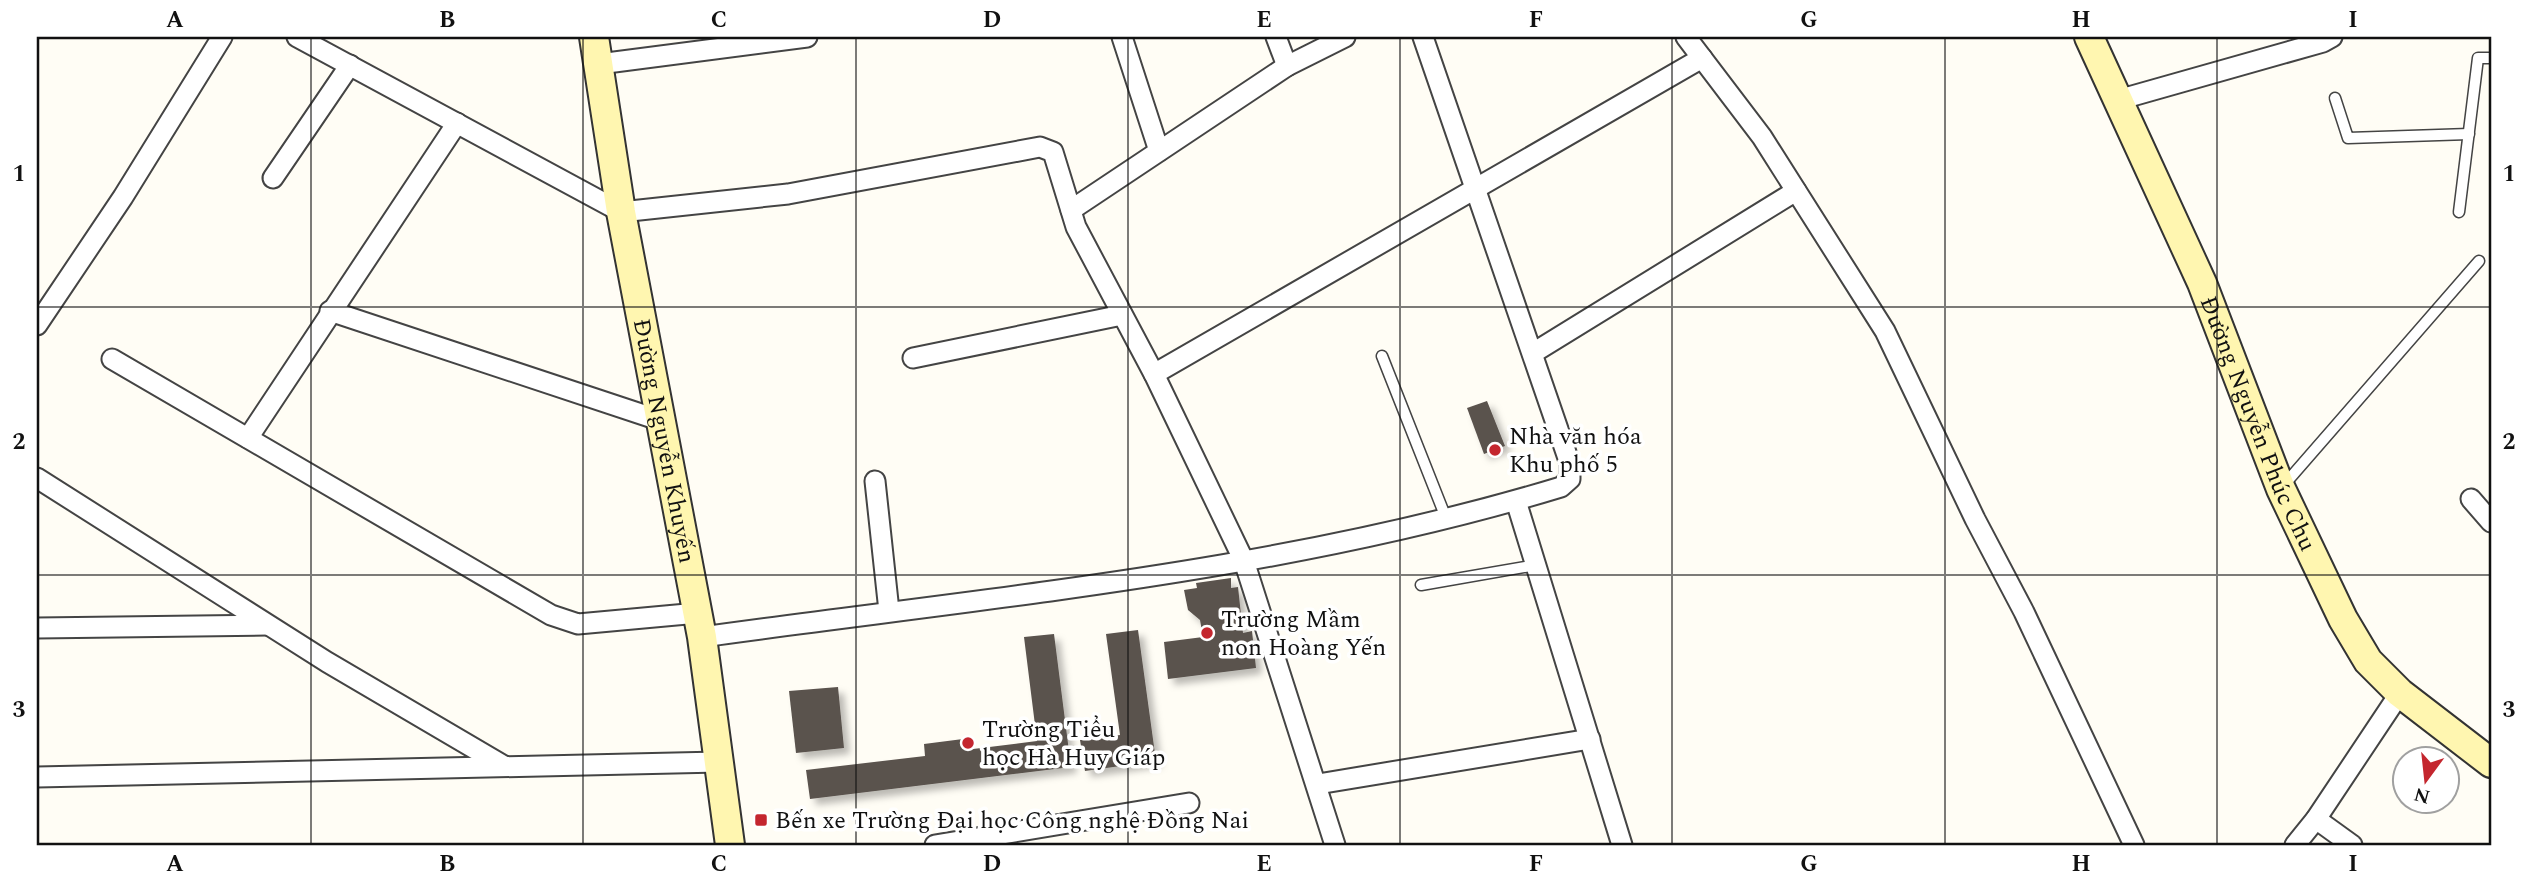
<svg xmlns="http://www.w3.org/2000/svg" width="2528" height="882" font-family="Spectral,serif">
<style>
.building{fill:#5a524d;filter:url(#shadow)}
.lines{fill:none;stroke-linecap:round;stroke-linejoin:round}
.lane-casing{stroke:#444;stroke-width:13}
.street-casing{stroke:#444;stroke-width:23}
.secondary-casing{stroke:#333;stroke-width:32}
.lane{stroke:#fff;stroke-width:10}
.street{stroke:#fff;stroke-width:19}
.secondary{stroke:#fff6b0;stroke-width:28}
.grid{fill:none;stroke:#111;stroke-width:2;stroke-opacity:0.55}
.poi-dot{fill:#c4262e;stroke:#fff;stroke-width:2.5}
.labels{text-anchor:middle;stroke-width:7;stroke-linejoin:round;paint-order:stroke}
.street-label{font-size:24px;fill:#111;stroke:#fff}
.poi-label{font-size:24px;fill:#111;stroke:#fff;text-anchor:start}
.neatline{fill:none;stroke:#111;stroke-width:2.5}
.grid-label{font-size:23px;text-anchor:middle;font-weight:bold;fill:#111}
</style>
<defs>
<filter id="shadow"><feDropShadow dx="6" dy="6" stdDeviation="3.5" flood-color="#0004"/></filter>
</defs>
<rect width="100%" height="100%" fill="#fffdf5"/>
<!-- building -->
<g class="building">
<polygon points="1487,401 1505,446 1484,454 1467,408"/>
<polygon points="1231,578 1231,588 1238,587 1243,633 1252,631 1256,668 1168,679 1164,642 1203,637 1200,620 1188,610 1184,590 1197,588 1196,583"/>
<polygon points="1138,630 1156,761 1085,771 1080,740 1120,735 1106,634"/>
<polygon points="1054,634 1071,767 810,799 806,770 925,756 924,744 963,739 965,750 1037,741 1024,637"/>
<polygon points="838,687 844,748 796,753 789,691"/>
</g>
<g class="lines">
<defs>
<g id="lane">
<polyline points="2335,98 2348,138 2469,134"/>
<polyline points="2459,212 2478,58 2491,58"/>
<polyline points="1382,356 1446,518"/>
<polyline points="2284,485 2479,261"/>
<polyline points="1421,585 1536,565"/>
</g>
<g id="street">
<polyline points="297,37 621,212 788,194 1040,147 1053,152 1076,227 1154,374 1244,561 1335,845"/>
<polyline points="1122,37 1159,151"/>
<polyline points="1276,37 1287,66"/>
<polyline points="1686,37 1762,137 1885,331 1975,519 2024,612 2134,845"/>
<polyline points="599,64 807,37"/>
<polyline points="2118,100 2323,42 2332,37"/>
<polyline points="273,178 350,65"/>
<polyline points="1071,210 1287,66 1345,37"/>
<polyline points="330,311 659,420"/>
<polyline points="37,325 123,197 222,37"/>
<polyline points="1533,353 1796,191"/>
<polyline points="913,358 1122,315"/>
<polyline points="112,359 551,615 578,624 698,613"/>
<polyline points="1154,374 1702,58"/>
<polyline points="248,438 457,123"/>
<polyline points="37,478 327,662 504,766"/>
<polyline points="875,481 889,611"/>
<polyline points="2471,499 2491,522"/>
<polyline points="1516,501 1622,845"/>
<polyline points="37,628 267,625"/>
<path d="M 702,637 C 989,597 1282,572 1561,487 L 1570,479 L 1570,464 L 1423,37"/>
<polyline points="37,777 719,762"/>
<polyline points="1318,784 1590,739"/>
<polyline points="2316,819 2352,845"/>
<polyline points="935,845 1189,803"/>
<polyline points="2295,845 2316,819 2400,693"/>
</g>
<g id="secondary">
<path id="s1" d="M 594,37 L 621,212 L 702,637 L 730,845"/>
<path id="s2" d="M 2089,37 L 2202,283 L 2281,489 L 2343,619 L 2368,661 L 2400,693 L 2491,763"/>
</g>
</defs>
<!-- lane casing -->
<use href="#lane" class="lane-casing"/>
<!-- street casing -->
<use href="#street" class="street-casing"/>
<!-- secondary casing -->
<use href="#secondary" class="secondary-casing"/>
<!-- lane -->
<use href="#lane" class="lane"/>
<!-- street -->
<use href="#street" class="street"/>
<!-- secondary -->
<use href="#secondary" class="secondary"/>
</g>
<!-- grid -->
<path class="grid" d="M 311,37 L 311,845M 583,37 L 583,845M 856,37 L 856,845M 1128,37 L 1128,845M 1400,37 L 1400,845M 1672,37 L 1672,845M 1945,37 L 1945,845M 2217,37 L 2217,845M 37,307 L 2491,307M 37,575 L 2491,575"/>
<!-- markers -->
<g class="poi-dot">
<circle cx="1495" cy="450" r="7"/>
<circle cx="1207" cy="633" r="7"/>
<circle cx="968" cy="743" r="7"/>
<rect x="754" y="813" width="14" height="14" rx="3.5"/>
</g>
<g class="labels">
<!-- street labels -->
<g class="street-label">
<text dy="8" stroke="none"><textPath href="#s2" startOffset="422">Đường Nguyễn Phúc Chu</textPath></text>
<text dy="8" stroke="none"><textPath href="#s1" startOffset="410">Đường Nguyễn Khuyến</textPath></text>
</g>
<!-- poi labels -->
<g class="poi-label">
<text x="1509" y="444">Nhà văn hóa<tspan x="1509" dy="28">Khu phố 5</tspan></text>
<text x="1221" y="627">Trường Mầm<tspan x="1221" dy="28">non Hoàng Yến</tspan></text>
<text x="982" y="737">Trường Tiểu<tspan x="982" dy="28">học Hà Huy Giáp</tspan></text>
<text x="775" y="828">Bến xe Trường Đại học Công nghệ Đồng Nai</text>
</g>
</g>
<!-- border -->
<rect width="2528" height="882" fill="none" stroke="#ffffff" stroke-width="77"/>
<!-- north arrow -->
<g transform="translate(2426 780) rotate(195)"><circle r="33" fill="#ffffff" stroke="#a0a0a0" stroke-width="2"/>
<path d="M0-5L12 26L0 18L-12 26Z" fill="#c4262e"/>
<text y="-10" font-size="19" font-weight="bold" text-anchor="middle" fill="#111111">N</text>
</g>
<rect x="38" y="38" width="2452" height="806" class="neatline"/>
<g class="grid-label">
<text x="175" y="27">A</text>
<text x="447" y="27">B</text>
<text x="719" y="27">C</text>
<text x="992" y="27">D</text>
<text x="1264" y="27">E</text>
<text x="1536" y="27">F</text>
<text x="1809" y="27">G</text>
<text x="2081" y="27">H</text>
<text x="2353" y="27">I</text>
<text x="19" y="181">1</text>
<text x="2509" y="181">1</text>
<text x="19" y="449">2</text>
<text x="2509" y="449">2</text>
<text x="19" y="717">3</text>
<text x="2509" y="717">3</text>
<text x="175" y="871">A</text>
<text x="447" y="871">B</text>
<text x="719" y="871">C</text>
<text x="992" y="871">D</text>
<text x="1264" y="871">E</text>
<text x="1536" y="871">F</text>
<text x="1809" y="871">G</text>
<text x="2081" y="871">H</text>
<text x="2353" y="871">I</text>
</g>
</svg>
